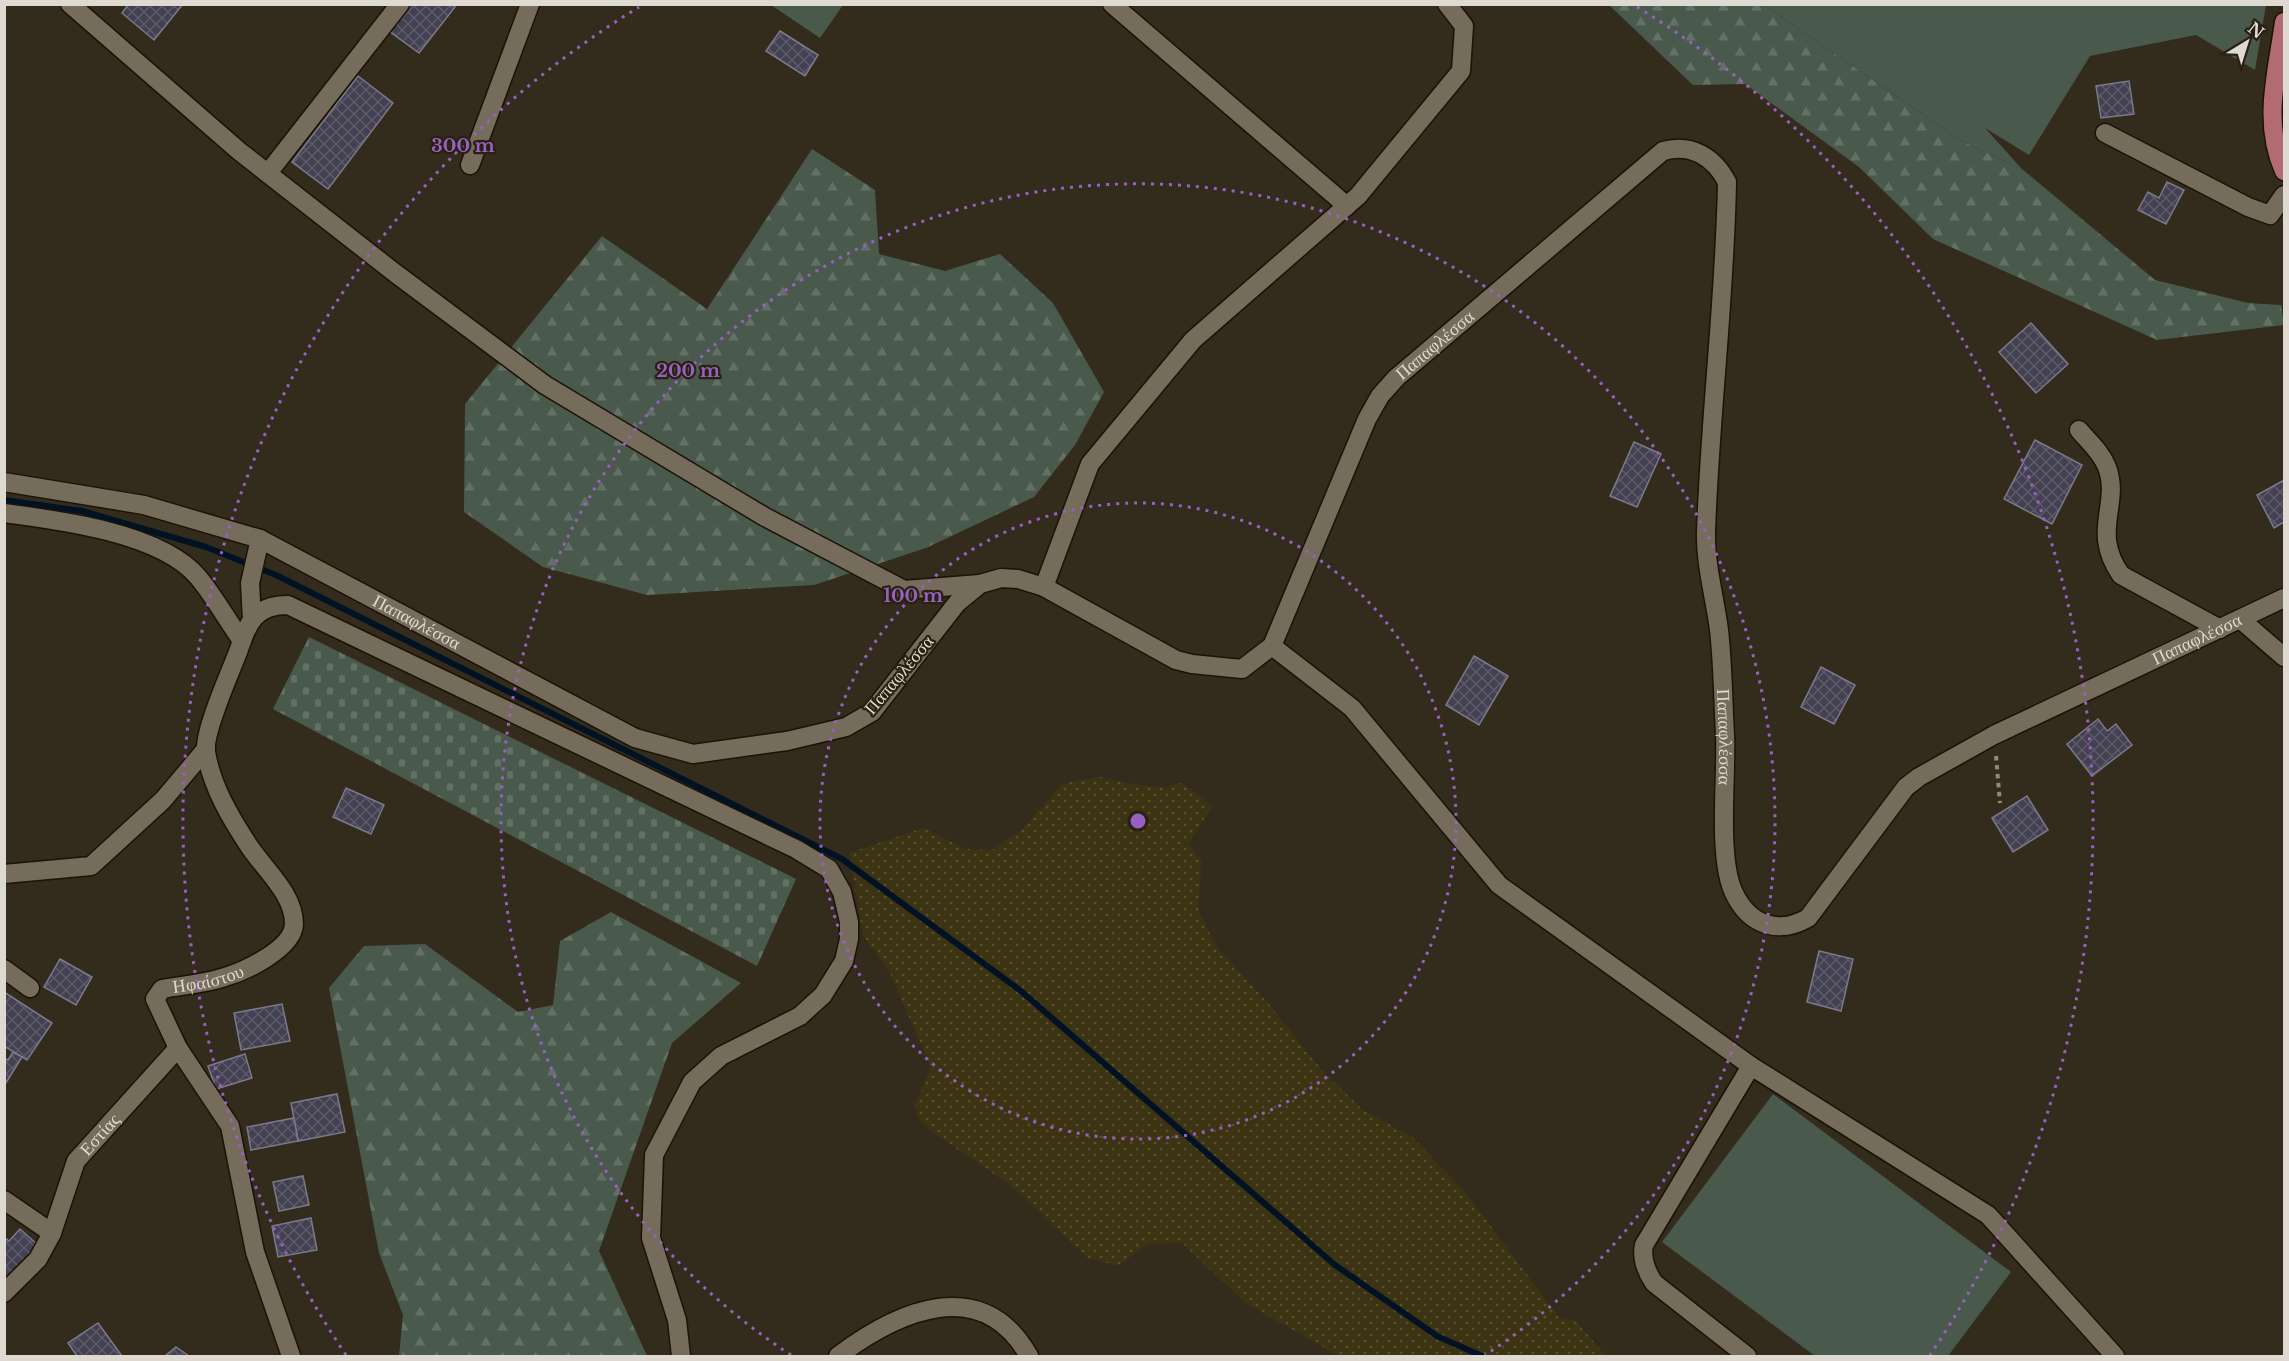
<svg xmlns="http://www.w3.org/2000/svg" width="2289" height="1361" font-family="'Libre Baskerville',serif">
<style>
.green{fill:#49594c}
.forest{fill:url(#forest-firs)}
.sand{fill:url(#sand-dots)}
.cemetery{fill:url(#cemetery-stones)}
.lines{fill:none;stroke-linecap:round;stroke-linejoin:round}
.stream{stroke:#001224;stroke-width:6}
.building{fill:url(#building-cross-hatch);stroke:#7b798c;stroke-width:1.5}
.minor-casing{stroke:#1b1305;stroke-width:21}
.major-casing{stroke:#1b1305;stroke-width:21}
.path{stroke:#908a7d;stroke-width:4;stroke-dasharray:4.5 4.5;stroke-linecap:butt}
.minor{stroke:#756c5b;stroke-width:18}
.major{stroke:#b26b72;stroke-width:18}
.ring{fill:none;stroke:#9960c4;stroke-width:3;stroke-dasharray:3 6}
.labels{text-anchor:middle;stroke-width:4.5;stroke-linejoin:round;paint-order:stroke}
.street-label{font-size:18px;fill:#dfdad1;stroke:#292112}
.centre{fill:#9960c4;stroke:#292112;stroke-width:3}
.ring-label{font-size:18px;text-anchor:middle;font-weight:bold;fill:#9960c4;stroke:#292112;stroke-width:4.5;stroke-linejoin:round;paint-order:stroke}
</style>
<defs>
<pattern id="forest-firs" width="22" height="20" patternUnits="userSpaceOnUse" patternTransform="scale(1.5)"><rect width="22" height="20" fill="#49594c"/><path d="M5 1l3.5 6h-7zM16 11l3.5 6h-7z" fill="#637065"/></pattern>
<pattern id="sand-dots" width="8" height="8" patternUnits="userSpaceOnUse" patternTransform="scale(1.5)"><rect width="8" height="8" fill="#3c3313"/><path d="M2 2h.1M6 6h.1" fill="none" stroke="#585034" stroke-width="1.8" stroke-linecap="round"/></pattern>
<pattern id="cemetery-stones" width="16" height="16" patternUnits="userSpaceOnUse" patternTransform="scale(1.5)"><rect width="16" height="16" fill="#49594c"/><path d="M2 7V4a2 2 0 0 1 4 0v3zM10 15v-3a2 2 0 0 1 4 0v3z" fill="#637065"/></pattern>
<pattern id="building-cross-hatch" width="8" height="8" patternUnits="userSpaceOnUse" patternTransform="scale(1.5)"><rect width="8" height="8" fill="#424051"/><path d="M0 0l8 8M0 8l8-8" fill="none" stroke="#5d5b69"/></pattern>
</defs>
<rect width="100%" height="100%" fill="#332b1b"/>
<!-- green -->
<g class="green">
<polygon points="771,5 843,5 820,38"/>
<polygon points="1764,5 2266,5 2255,70 2196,35 2090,56 2029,155 1985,128 2022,169 1960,140"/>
<polygon points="1773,1094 2011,1272 1948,1356 1815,1356 1662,1242"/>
</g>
<!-- forest -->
<g class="forest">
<polygon points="1609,5 1764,5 1960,140 2022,169 2155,280 2248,303 2281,305 2284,325 2157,340 1933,239 1859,167 1745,84 1693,85"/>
<polygon points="812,149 875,190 879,254 945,271 1000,254 1053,303 1104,392 1075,445 1034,497 926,548 814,585 647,595 543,567 464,512 465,404 602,236 707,309"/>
<polygon points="611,912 741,983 672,1043 599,1251 647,1356 399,1356 403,1315 379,1253 329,988 364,946 425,944 518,1012 553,1005 560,941"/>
</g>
<!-- sand -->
<path class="sand" d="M 1101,777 C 1121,782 1163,793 1182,782 L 1212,806 L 1189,844 L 1202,860 L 1198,909 L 1215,945 L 1268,1003 L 1325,1074 L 1362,1109 L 1414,1138 L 1469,1197 L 1560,1319 L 1575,1320 L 1606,1356 L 1339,1356 L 1247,1304 L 1182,1243 L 1148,1244 L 1118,1266 L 1088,1258 L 1010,1185 L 935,1134 L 919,1119 L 915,1104 L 931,1068 L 891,975 L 863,935 L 849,853 L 923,828 L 966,849 L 992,850 L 1021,830 L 1063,783 Z"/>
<!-- cemetery -->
<polygon class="cemetery" points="309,637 796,879 757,966 273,709"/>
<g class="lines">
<!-- stream -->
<polyline class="stream" points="4,500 82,511 206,547 276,575 842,859 1021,991 1335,1265 1437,1336 1482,1356"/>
</g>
<!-- building -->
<g class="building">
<polygon points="129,4 183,4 154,40 122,13"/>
<polygon points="409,4 451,4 455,7 419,53 389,31"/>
<polygon points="780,31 818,55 805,76 766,51"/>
<polygon points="358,76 393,103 328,189 292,162"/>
<polygon points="2129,81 2134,114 2101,118 2096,86"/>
<polygon points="2167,182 2184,190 2166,224 2138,210 2148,192 2159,198"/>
<polygon points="2031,323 2068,364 2036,393 1999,352"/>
<polygon points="2035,440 2082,465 2052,524 2004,499"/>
<polygon points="1634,442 1661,454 1637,507 1610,496"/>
<polygon points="2284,480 2284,522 2274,528 2257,495"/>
<polygon points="1474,656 1508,676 1479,725 1446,705"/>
<polygon points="1821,667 1855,685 1834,724 1801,707"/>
<polygon points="2098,719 2107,731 2116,724 2132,745 2092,776 2067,744"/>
<polygon points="346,788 384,805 371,834 333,817"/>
<polygon points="2027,796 2048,830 2013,852 1992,818"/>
<polygon points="1819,951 1853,959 1841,1011 1807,1002"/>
<polygon points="60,959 92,977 76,1005 44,987"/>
<polygon points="4,992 52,1023 27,1060 4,1046"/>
<polygon points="282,1004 290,1041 241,1050 234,1013"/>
<polygon points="13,1052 22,1057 4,1086 4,1058 8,1060"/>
<polygon points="245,1054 252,1078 216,1089 208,1066"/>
<polygon points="337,1094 345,1132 298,1141 291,1103"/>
<polygon points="294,1118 298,1141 251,1150 247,1127"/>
<polygon points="303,1176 309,1205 279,1211 273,1182"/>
<polygon points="311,1218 317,1250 278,1257 272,1226"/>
<polygon points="20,1229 39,1246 4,1283 4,1237 9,1241"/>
<polygon points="98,1323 122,1356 77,1356 68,1343"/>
<polygon points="176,1347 189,1356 165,1356"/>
</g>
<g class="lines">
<defs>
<g id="minor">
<polyline points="70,4 239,151 395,273 545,385 765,517 904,590 980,584"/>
<polyline points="1112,4 1347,206"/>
<polyline points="2105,133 2248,207 2270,215 2284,195"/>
<polyline points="470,165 530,4"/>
<polyline points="268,173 400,4"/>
<path d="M 2079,430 C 2089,442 2101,452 2107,467 C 2121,505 2090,531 2121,575 L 2220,629"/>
<path id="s1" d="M 4,482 L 144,505 L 260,539 L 635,738 L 693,754 L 787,741 L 846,727 L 872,712 L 957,603 L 980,584 L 1001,578 L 1018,579 L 1044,587 L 1176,660 L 1192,664 L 1242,669 L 1272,646 L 1367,419 L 1380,396 L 1396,378 L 1663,151 C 1691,143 1714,157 1727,182 C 1725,299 1710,415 1706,531 C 1705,564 1715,598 1719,630 C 1723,665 1723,700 1725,735 C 1727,777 1717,858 1734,893 C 1749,925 1778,935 1808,918 L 1906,787 L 1919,777 L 1994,735 L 2284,598"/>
<path d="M 4,513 C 59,520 161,533 198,577 C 214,596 227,620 242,641"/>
<polyline points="1044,587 1090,464 1193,340 1358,196 1461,71 1464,26 1447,4"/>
<polyline points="2240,619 2284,657"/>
<polyline points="252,620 250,583 260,539"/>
<polyline points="1272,646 1352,708 1499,885 1751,1066 1988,1215 2115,1356"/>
<polyline points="4,874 91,866 163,800 206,749"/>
<polyline points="4,969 30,988"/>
<polyline points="4,1200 52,1233"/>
<path id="s2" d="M 4,1293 L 38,1259 L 52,1233 L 76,1161 L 178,1048"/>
<path id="s3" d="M 291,1356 L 255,1252 L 230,1126 L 178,1048 L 155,999 L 162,989 C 182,985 205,984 225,977 C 245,971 293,949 294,924 C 294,894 265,870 249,846 C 230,817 212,787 206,752 C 203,733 230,673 238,652 C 248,623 254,605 288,605 L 796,849 L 829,869 L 842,892 L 849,922 L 849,939 L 844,961 L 823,995 L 800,1016 L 721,1056 L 692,1082 L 654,1155 L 651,1238 L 677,1320 L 681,1356"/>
<path d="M 838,1356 C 898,1311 982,1273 1029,1356"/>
<path d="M 1747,1356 L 1654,1283 C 1646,1271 1641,1259 1644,1245 L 1751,1066"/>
</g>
<path id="major" d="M 2284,22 C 2277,73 2262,122 2284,171"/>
</defs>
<!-- minor casing -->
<use href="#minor" class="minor-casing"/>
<!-- major casing -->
<use href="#major" class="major-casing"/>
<!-- path -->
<polyline class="path" points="1996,756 2000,803"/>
<!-- minor -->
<use href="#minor" class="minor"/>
<!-- major -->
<use href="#major" class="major"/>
</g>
<!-- distance rings -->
<g class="ring">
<circle cx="1138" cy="821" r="318"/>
<path d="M791 1355A637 637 0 1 1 1485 1355"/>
<path d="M346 1355A955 955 0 0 1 639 7M1637 7A955 955 0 0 1 1930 1355"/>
</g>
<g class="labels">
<!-- street labels -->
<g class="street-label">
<text dy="6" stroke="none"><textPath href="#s1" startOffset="1770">Παπαφλέσσα</textPath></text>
<text dy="6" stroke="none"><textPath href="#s1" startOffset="440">Παπαφλέσσα</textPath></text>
<text dy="6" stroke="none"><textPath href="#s1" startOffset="3441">Παπαφλέσσα</textPath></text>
<text transform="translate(899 675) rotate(-50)" y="6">Παπαφλέσσα</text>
<text dy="6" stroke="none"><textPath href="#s1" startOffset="2704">Παπαφλέσσα</textPath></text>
<text dy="6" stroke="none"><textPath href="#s3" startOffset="446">Ηφαίστου</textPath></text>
<text dy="6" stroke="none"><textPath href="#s2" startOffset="189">Εστίας</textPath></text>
</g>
</g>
<circle cx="1138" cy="821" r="9" class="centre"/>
<g class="ring-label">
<text x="463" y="152">300 m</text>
<text x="688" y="377">200 m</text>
<text x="913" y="602">100 m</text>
</g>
<!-- border -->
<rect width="2289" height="1361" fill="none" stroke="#dfdad1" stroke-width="12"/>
<!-- north arrow -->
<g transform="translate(2247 42) rotate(38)" stroke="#292112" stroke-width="4.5" paint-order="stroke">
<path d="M0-4.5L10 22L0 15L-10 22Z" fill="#dfdad1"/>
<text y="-9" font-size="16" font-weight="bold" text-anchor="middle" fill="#dfdad1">N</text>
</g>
</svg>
